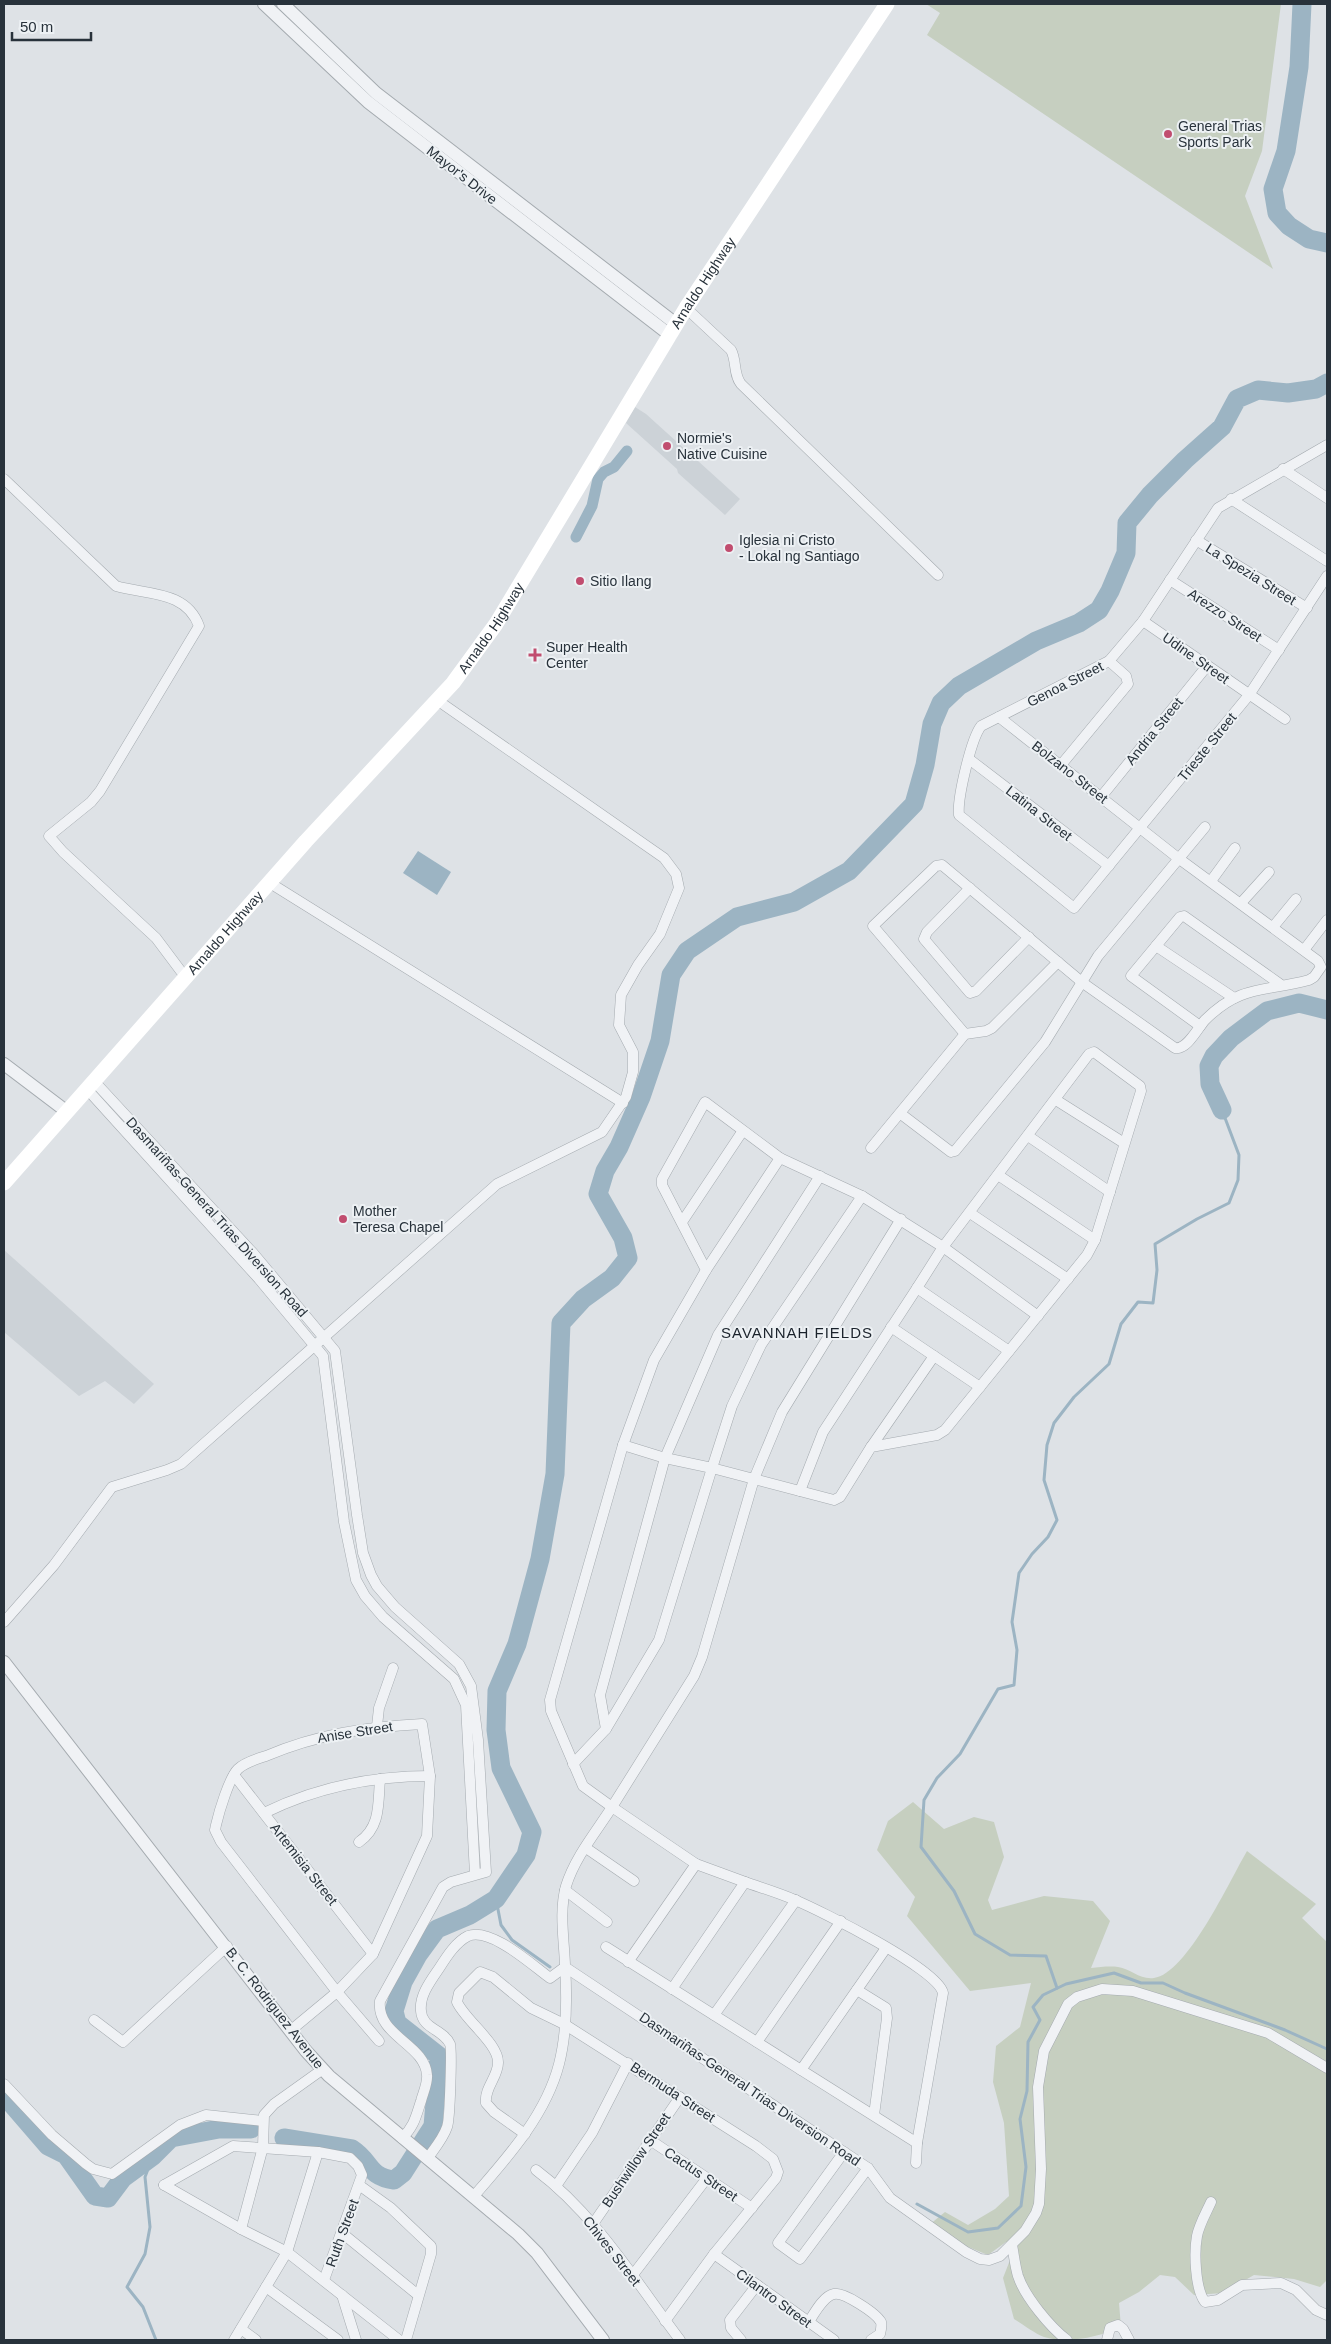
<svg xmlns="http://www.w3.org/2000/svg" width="1331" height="2344" font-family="Helvetica,sans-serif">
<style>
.built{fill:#ccd2d7}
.green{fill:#c6cfc0}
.water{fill:#9cb4c3}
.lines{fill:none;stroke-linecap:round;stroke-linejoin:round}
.stream{stroke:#9cb4c3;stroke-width:3}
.canal{stroke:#9cb4c3;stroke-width:11}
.river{stroke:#9cb4c3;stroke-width:19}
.minor-casing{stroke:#a4aaaf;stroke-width:11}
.tertiary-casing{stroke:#a4aaaf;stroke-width:14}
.minor{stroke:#f0f2f5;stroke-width:10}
.tertiary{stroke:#f0f2f5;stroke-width:12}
.secondary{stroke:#fff;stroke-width:15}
.poi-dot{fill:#c14d6f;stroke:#edf1f4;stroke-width:2}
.labels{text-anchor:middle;stroke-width:4;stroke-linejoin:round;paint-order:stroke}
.poi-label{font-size:14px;fill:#28323b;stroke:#edf1f4;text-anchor:start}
.street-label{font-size:14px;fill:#28323b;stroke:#edf1f4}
.neighbourhood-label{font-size:15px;letter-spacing:1px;fill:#1b232c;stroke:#edf1f4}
</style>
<rect width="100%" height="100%" fill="#dee2e6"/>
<!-- built -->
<g class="built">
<polygon points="635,407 646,414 740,499 725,515 678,473 677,469 626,423"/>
<polygon points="4,1250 154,1384 134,1404 105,1381 79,1396 4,1332"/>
</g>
<!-- green -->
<g class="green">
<polygon points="926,4 1281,4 1262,151 1245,196 1273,269 927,35 940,13"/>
<path d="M 913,1802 L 944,1829 L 974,1817 L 994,1822 L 1004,1857 L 988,1900 L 992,1910 L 1044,1896 L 1093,1901 L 1110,1921 L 1091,1968 C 1100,1967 1110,1966 1118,1967 C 1131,1969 1140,1980 1154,1978 C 1187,1974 1230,1880 1247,1851 L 1316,1904 L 1302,1918 L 1327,1942 L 1327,2280 L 1320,2287 L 1294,2279 L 1254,2275 L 1223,2293 L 1194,2295 L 1175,2277 L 1160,2275 L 1139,2292 L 1119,2303 L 1121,2327 C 1099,2337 1068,2344 1044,2337 C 1034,2333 1024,2325 1014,2319 L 1003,2278 L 1012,2255 L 1006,2242 L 988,2255 L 956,2242 L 929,2225 L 945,2212 L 968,2225 L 995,2209 L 1009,2196 L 1004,2123 L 993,2082 L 996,2046 L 1020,2027 L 1031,1983 L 970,1991 L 907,1916 L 915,1897 L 877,1850 L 888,1821 Z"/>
</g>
<!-- water -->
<polygon class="water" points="418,851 451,872 437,895 403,873"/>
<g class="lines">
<!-- stream -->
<g class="stream">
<polyline points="496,1899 501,1925 512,1940 550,1967"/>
<polyline points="1057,1988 1046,1956 1010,1955 975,1934 954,1891 921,1847 924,1800 937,1778 960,1754 998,1689 1014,1685 1017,1650 1012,1622 1019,1573 1032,1554 1048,1537 1057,1520 1044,1480 1047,1445 1054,1423 1074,1397 1109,1364 1121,1324 1138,1302 1153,1303 1157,1270 1155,1244 1197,1219 1229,1203 1238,1180 1239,1155 1222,1110"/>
<polyline points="153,2156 145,2177 150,2227 145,2254 127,2287 143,2307 156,2340"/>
<polyline points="917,2204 968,2232 998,2228 1021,2206 1026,2167 1020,2119 1027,2091 1028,2042 1040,2020 1033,2007 1043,1995 1066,1984 1114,1973 1141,1983 1163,1983 1185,1993 1285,2030 1327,2049"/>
</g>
<!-- canal -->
<polyline class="canal" points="576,537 592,506 598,479 604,472 614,467 627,451"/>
<!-- river -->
<g class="river">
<polyline points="1302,4 1299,67 1286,151 1273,189 1277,213 1289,226 1309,239 1327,243"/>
<polyline points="1222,1110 1210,1084 1209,1066 1214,1056 1231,1038 1267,1011 1299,1003 1327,1010"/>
<polyline points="4,2095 48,2146 66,2155 95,2196 108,2198 123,2178 153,2156 171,2138 219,2129 251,2129"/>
<path d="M 284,2138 L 352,2149 C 372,2162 367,2176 394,2180 L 403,2173 L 433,2126 L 439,2056 L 397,2023 L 394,2011 L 403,1982 L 418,1955 L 437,1929 L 470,1915 L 496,1899 L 526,1855 L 532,1832 L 501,1768 L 496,1730 L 497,1691 L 517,1644 L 540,1559 L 555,1474 L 561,1323 L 583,1299 L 612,1278 L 628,1258 L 623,1238 L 598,1194 L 605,1171 L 619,1147 L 641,1097 L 660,1041 L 671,975 L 687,951 L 737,917 L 794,902 L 849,871 L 914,804 L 925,765 L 932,724 L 941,703 L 959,686 L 1036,641 L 1079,623 L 1099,610 L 1110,591 L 1126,553 L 1127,523 L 1150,495 L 1185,460 L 1222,427 L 1237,399 L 1258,390 L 1288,393 L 1316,389 L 1327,383"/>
</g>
<defs>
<g id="minor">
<path d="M 686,308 L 731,350 C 737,361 733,374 741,384 L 938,575"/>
<path d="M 1327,445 L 1218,508 L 1143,621 L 1109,661 L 981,726 C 971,739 957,799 959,815 L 1074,908 L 1249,695 L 1327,576"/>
<polyline points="1283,469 1327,498"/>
<path d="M 4,479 L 116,586 C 146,595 186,590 199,626 L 100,791 L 91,802 L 49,836 L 63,852 L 156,938 L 186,978"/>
<polyline points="1231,499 1327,561"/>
<polyline points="1196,540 1307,608"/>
<polyline points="1170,580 1279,650"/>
<polyline points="1143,621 1285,719"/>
<polyline points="969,759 1109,866"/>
<polyline points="1061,765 1128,684 1126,676 1109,661"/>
<polyline points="1101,797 1207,666"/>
<polyline points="1211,881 1235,848"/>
<polyline points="270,883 623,1103"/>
<polyline points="970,888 927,932 924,939 970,993 976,991 1029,937"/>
<polyline points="1241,903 1269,872"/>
<polyline points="1273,927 1296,899"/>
<polyline points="1156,946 1234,998"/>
<polyline points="1304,950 1327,920"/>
<polyline points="1200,1026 1131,976 1180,917 1184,916 1280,984"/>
<path d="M 965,1034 L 873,926 L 936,866 L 942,865 L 1083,983 L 1175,1048 C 1187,1050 1197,1029 1205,1020 C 1241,984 1265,992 1309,980 L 1314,977 L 1321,967 L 1318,961 L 1178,858 L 999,717"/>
<path d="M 93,1080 L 253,1253 L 335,1351 L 357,1515 L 363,1553 L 371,1575 L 377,1586 L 395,1607 L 459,1664 L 471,1686 L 478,1740 L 486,1872 L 451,1882 L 443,1887 L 380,2001 C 376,2036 425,2044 427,2075 C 428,2083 423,2093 421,2101 C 416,2116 414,2127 402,2138"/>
<polyline points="86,1088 259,1279 323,1356 344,1522 356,1580 365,1596 383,1617 454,1679 466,1705 475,1874"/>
<polyline points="1056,1100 1124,1143"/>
<polyline points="901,1114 951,1152 955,1151 1045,1042 1098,956 1205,827"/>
<polyline points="1028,1136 1110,1192"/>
<polyline points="871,1148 965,1034 986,1031 992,1028 1058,962"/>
<polyline points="998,1175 1095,1240"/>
<polyline points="970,1213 1068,1279"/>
<polyline points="682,1222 742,1132"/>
<polyline points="706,1270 780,1158"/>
<polyline points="1009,1351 917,1288 943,1247 1038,1316"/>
<polyline points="934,1356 980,1387"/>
<polyline points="623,1445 665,1458 712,1468 732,1406 761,1345 862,1196"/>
<polyline points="871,1447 934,1356 891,1327"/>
<polyline points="800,1491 823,1432 917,1288"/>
<polyline points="4,1622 54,1565 112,1487 167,1470 181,1464 497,1184 602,1132 626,1097 633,1072 633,1052 619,1025 621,995 638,965 660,934 679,888 676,874 664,858 437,700"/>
<polyline points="377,1726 379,1708 393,1668"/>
<polyline points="606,1729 659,1640 712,1468 754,1479 702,1657 694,1676 612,1807 583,1786 551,1711 550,1700 623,1445 654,1360 706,1270 662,1185 662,1179 705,1102 780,1158 862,1196 943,1247 1089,1054 1094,1052 1140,1086 1141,1091 1095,1240 1087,1255 945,1430 937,1435 871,1447 840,1497 834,1500 754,1479 782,1412 901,1219"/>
<polyline points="573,1764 606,1729 600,1695 665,1458 718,1335 820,1176"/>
<polyline points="234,1775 373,1954"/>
<path d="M 264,1813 C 317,1787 371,1776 430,1776"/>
<path d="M 359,1842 C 381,1827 378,1803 380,1779"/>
<polyline points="586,1848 634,1881"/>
<polyline points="565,1890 607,1922"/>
<polyline points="606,1947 917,2143"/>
<polyline points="628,1962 696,1864 745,1882"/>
<path d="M 672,1989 L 745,1882 C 762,1888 779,1893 795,1900 C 821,1911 938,1969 943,1993 L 917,2143 L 916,2163"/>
<polyline points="857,1990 886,2008 887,2018 874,2115"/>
<polyline points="714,2015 796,1900"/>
<polyline points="94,2020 123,2042 227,1946"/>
<path d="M 290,2031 L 337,1992 L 373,1954 L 427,1836 L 430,1776 L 422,1724 C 366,1727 318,1734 266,1756 C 257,1759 245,1762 238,1769 C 229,1778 219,1812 216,1825 L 215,1830 L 221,1842 L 337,1992 L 379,2041"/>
<polyline points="757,2042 841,1921"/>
<polyline points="801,2070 886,1948"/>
<polyline points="4,2084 52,2135 86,2164 93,2169 112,2174 180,2125 206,2115 263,2121"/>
<path d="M 525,2134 L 494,2112 L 486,2103 C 484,2088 498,2077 498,2063 C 499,2044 465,2020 457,2002 L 459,1993 L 480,1972 L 493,1977 L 531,2008 L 564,2024 L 756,2146 L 773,2159 L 778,2172 L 776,2178 L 714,2254 L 665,2321"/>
<polyline points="650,2140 752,2208"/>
<polyline points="844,2152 778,2243 800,2259 868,2168"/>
<path d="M 427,2159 C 434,2149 443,2139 447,2127 C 450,2120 452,2049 450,2044 C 443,2029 422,2029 421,2011 C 419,1995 432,1979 440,1967 C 447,1956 456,1942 468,1936 C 491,1927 532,1965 550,1978 L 565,1967 L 868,2168 L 890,2198 L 966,2252 L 980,2259 L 989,2260 L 1000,2256 L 1025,2231 L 1036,2213 L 1039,2204 L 1041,2169 L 1038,2087 L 1044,2051 L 1068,2004 L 1077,1997 L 1102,1989 L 1133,1991 L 1268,2033 L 1327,2068"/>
<path d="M 536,2170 C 595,2214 636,2282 680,2340"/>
<polyline points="164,2185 233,2146 318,2152 350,2158 358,2166 362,2175 324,2280"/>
<polyline points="164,2185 241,2229 287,2252 318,2152"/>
<polyline points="359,2185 391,2208 431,2246 431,2254 406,2340"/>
<polyline points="556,2186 592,2133 628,2063"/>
<path d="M 473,2197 C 507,2158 546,2115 559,2064 C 567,2033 567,1996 565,1965 C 564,1939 559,1911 566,1886 C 575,1857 596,1832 612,1807 L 696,1864"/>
<path d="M 1211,2202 C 1206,2213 1199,2225 1197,2236 C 1194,2252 1195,2289 1205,2302 L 1218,2300 L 1242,2285 L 1281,2283 L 1296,2290 L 1316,2310 L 1327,2315"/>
<polyline points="593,2224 680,2097"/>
<polyline points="241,2229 263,2147 264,2115 274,2104 323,2069"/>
<polyline points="342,2233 418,2295"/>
<path d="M 1012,2245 C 1014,2255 1015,2266 1018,2276 C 1025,2297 1050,2327 1067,2340"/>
<polyline points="714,2254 834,2340"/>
<polyline points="632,2276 707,2178"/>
<polyline points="266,2287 338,2340"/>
<polyline points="342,2295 356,2340"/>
<path d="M 808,2323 C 814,2314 823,2296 834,2294 C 844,2292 876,2313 881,2322 C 882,2326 881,2330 880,2334 L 871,2340"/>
<polyline points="241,2329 256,2340"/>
<polyline points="234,2340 287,2252 399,2340"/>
<polyline points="741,2340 731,2328 730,2320 757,2285"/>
<polyline points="1107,2340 1110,2328 1118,2325 1123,2329 1129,2340"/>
</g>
<g id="tertiary">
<polyline points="264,4 368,102 670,335"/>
<polyline points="283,4 376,93 676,324"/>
<polyline points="4,1064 66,1111"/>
<polyline points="4,1662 306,2051 329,2076 518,2234 537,2253 603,2340"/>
</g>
</defs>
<!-- minor casing -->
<use href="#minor" class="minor-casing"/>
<!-- tertiary casing -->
<use href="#tertiary" class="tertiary-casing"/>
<!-- minor -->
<use href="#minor" class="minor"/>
<!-- tertiary -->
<use href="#tertiary" class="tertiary"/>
<!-- secondary -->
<path class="secondary" id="s1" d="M 4,1183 L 306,841 L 453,683 L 496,624 L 686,308 L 887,4"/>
</g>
<!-- markers -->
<g class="poi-dot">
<circle cx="1168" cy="134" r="5"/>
<circle cx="667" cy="446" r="5"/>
<circle cx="729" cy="548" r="5"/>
<circle cx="580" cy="581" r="5"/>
<path d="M532.5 647.5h5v5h5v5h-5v5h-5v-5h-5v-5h5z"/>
<circle cx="343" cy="1219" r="5"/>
</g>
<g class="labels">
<!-- poi labels -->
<g class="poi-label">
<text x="1178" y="131">General Trias<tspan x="1178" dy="16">Sports Park</tspan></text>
<text x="677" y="443">Normie's<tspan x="677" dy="16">Native Cuisine</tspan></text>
<text x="739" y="545">Iglesia ni Cristo<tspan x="739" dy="16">- Lokal ng Santiago</tspan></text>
<text x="590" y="586">Sitio Ilang</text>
<text x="546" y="652">Super Health<tspan x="546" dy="16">Center</tspan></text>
<text x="353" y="1216">Mother<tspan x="353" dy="16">Teresa Chapel</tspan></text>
</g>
<!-- street labels -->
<g class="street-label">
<text transform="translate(462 175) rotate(38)" y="5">Mayor's Drive</text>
<text dy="5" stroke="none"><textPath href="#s1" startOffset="1144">Arnaldo Highway</textPath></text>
<text transform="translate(1251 574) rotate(32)" y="5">La Spezia Street</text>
<text transform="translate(1225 615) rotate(33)" y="5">Arezzo Street</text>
<text dy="5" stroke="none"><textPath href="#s1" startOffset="739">Arnaldo Highway</textPath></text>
<text transform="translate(1196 658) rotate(35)" y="5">Udine Street</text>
<text transform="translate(1065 684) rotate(-27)" y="5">Genoa Street</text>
<text transform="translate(1154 731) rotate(-51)" y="5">Andria Street</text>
<text transform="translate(1207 747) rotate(-51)" y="5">Trieste Street</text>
<text transform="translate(1070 772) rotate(38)" y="5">Bolzano Street</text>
<text transform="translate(1039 813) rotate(38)" y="5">Latina Street</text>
<text dy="5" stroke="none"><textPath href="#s1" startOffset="334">Arnaldo Highway</textPath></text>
<text transform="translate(217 1217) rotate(48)" y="5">Dasmariñas-General Trias Diversion Road</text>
<text transform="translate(355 1732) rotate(-9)" y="5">Anise Street</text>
<text transform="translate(304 1864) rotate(52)" y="5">Artemisia Street</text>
<text transform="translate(275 2008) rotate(52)" y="5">B. C. Rodriguez Avenue</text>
<text transform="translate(750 2089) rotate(34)" y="5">Dasmariñas-General Trias Diversion Road</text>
<text transform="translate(673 2092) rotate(33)" y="5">Bermuda Street</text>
<text transform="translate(636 2160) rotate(-56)" y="5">Bushwillow Street</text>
<text transform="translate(701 2174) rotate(34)" y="5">Cactus Street</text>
<text transform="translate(342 2233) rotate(-70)" y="5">Ruth Street</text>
<text transform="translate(612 2251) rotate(52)" y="5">Chives Street</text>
<text transform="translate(774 2298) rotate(36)" y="5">Cilantro Street</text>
</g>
<!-- neighbourhood labels -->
<g class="neighbourhood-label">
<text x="797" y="1338">SAVANNAH FIELDS</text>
</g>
</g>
<!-- border -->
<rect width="1331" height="2344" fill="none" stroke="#28323b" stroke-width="10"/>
<!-- scale -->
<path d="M12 32v8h79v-8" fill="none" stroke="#28323b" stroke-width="2.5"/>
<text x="20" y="32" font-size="15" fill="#28323b" stroke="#edf1f4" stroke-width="4" paint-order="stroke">50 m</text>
</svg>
